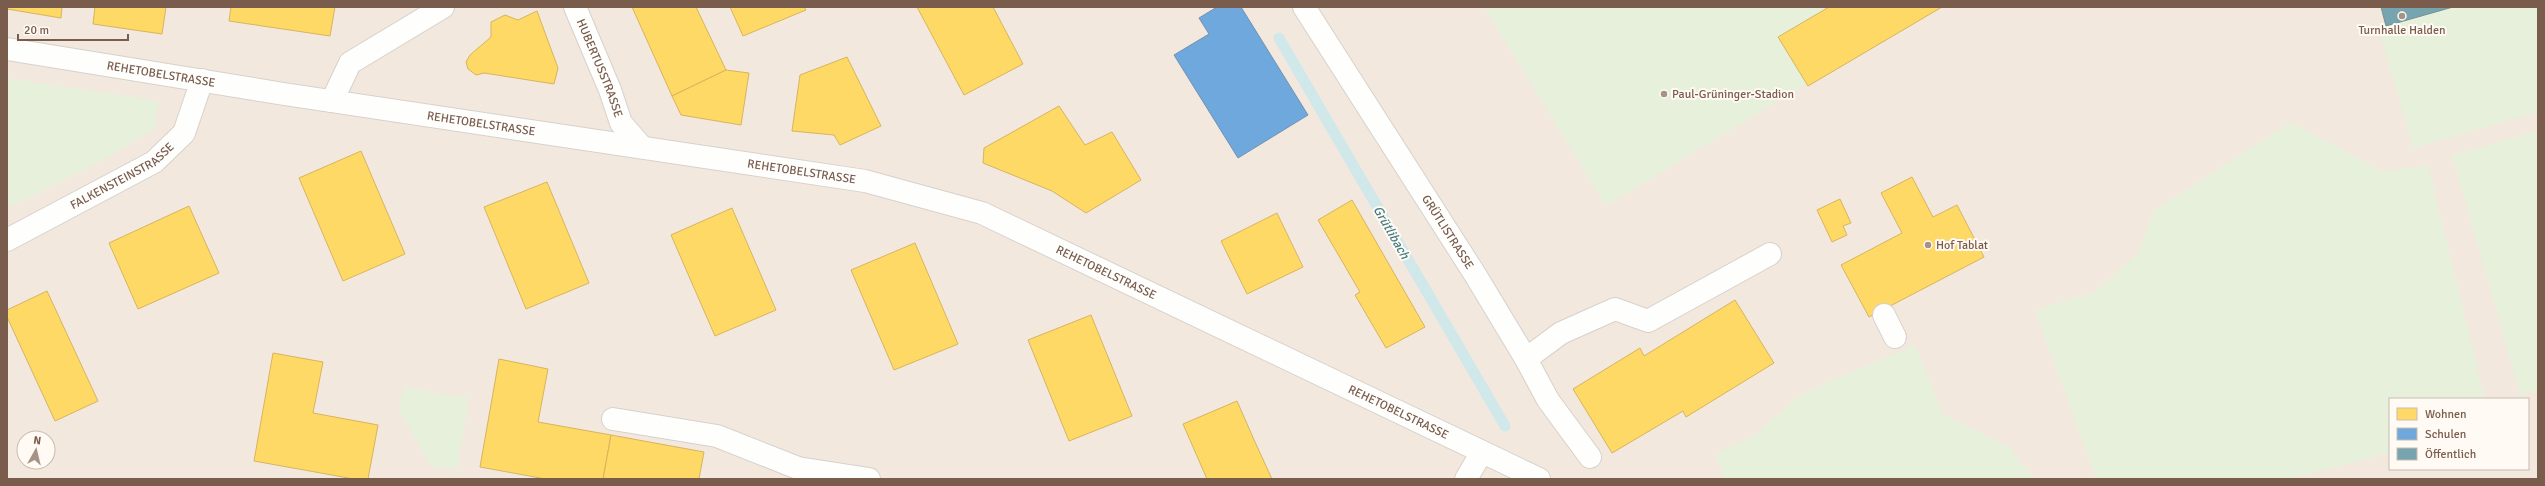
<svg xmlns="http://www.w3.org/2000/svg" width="2545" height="486" font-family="Signika,sans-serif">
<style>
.residential{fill:#f2e8de;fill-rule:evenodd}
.green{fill:#e7f0db}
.homes{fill:#ffd966;stroke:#d7b45e}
.schools{fill:#6fa8dc;stroke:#7291b1}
.public{fill:#76a5af;stroke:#778f92}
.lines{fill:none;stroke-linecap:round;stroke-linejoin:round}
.stream{stroke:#d0e8ea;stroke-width:11}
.minor-casing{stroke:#d7d1cb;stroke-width:24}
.minor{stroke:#fefefd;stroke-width:22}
.poi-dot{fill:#a69286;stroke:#fffaf3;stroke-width:1.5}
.labels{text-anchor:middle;stroke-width:4;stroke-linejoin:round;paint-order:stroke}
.poi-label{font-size:12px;fill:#7a5c4d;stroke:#fffaf3;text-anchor:start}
.street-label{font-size:12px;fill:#7a5c4d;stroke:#fffaf3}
.water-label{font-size:13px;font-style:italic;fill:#437c86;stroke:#fffaf3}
</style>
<rect width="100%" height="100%" fill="#f9f5f0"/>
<!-- residential -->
<path class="residential" d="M 7,7 L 2538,7 L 2538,479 L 7,479 ZM 2390,399 L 2528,399 L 2528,469 L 2390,469 ZM 24,438 L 48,438 L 48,462 L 24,462 Z"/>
<!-- green -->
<g class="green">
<polygon points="1484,7 1933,7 1606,206"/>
<polygon points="2450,7 2538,7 2538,112 2413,148 2378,27"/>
<path d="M 7,78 L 158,101 L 155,128 C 108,159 58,184 7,208 Z"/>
<polygon points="2291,122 2384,172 2428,165 2485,399 2390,399 2390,453 2289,479 2096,479 2035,310 2095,292 2139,252 2153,211"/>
<polygon points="2538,131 2538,390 2520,395 2452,155"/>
<polygon points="1915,345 1943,414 2009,447 2035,479 1724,479 1716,454 1753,436 1801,394"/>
<polygon points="404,387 469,398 457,470 431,466 399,410"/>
</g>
<!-- homes -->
<g class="homes">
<polygon points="7,7 62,7 61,18 7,9"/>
<polygon points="95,7 166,7 162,34 93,24"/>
<polygon points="231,7 335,7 330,36 229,21"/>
<polygon points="632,7 696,7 726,70 672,96"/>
<polygon points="730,7 804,7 806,10 743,36"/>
<polygon points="917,7 993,7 1023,64 964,95"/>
<polygon points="1829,7 1942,7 1808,86 1778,37"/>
<polygon points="537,11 558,68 554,84 484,73 476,75 468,69 466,62 470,55 491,37 491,22 505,15 518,20"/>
<polygon points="847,57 881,126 840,145 834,135 792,131 800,75"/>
<polygon points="726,70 749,73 741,125 681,115 672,96"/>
<polygon points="1059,106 1085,145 1112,132 1141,180 1086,213 1052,191 983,163 984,148"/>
<polygon points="361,151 405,254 343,281 299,178"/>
<polygon points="1912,177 1933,217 1957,205 1984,257 1869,317 1841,265 1902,233 1881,193"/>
<polygon points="547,182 589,283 526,309 484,207"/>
<polygon points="1840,199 1851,223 1843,226 1847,235 1832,242 1817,210"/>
<polygon points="1352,200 1425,327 1386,348 1355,295 1360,292 1318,220"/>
<polygon points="189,206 219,273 138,309 109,243"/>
<polygon points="732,208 776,310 715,336 671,235"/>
<polygon points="1277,213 1303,267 1247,294 1221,241"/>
<polygon points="915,243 958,344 894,370 851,270"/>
<polygon points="47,291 98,401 55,421 7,317 7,310"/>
<polygon points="1735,300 1774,363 1686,417 1683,411 1612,453 1573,389 1640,348 1644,356"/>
<polygon points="1091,315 1132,416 1069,441 1028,340"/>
<polygon points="273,353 323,362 313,413 378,425 368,479 354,479 254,461"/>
<polygon points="499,359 548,369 538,422 611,435 603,479 546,479 480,467"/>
<polygon points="1237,401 1255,442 1272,479 1207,479 1183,424"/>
<polygon points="611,435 704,452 699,479 603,479"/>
</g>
<!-- schools -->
<polygon class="schools" points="1217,7 1241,7 1308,115 1238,158 1174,55 1209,34 1199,18"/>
<!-- public -->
<polygon class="public" points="2381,7 2453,7 2386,26"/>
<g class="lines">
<!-- stream -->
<polyline class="stream" points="1279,38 1505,426"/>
<defs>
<g id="minor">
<path id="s1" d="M 575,7 L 610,90 L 621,123 L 641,146"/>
<path id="s2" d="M 1304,7 L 1476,276 L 1526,359 L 1548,400 L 1590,457"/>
<path id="s3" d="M 7,49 L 284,94 L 865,181 L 982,213 L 1539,479"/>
<polyline points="332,101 350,63 443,7"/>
<path id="s4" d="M 7,240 L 154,162 L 184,133 L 202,80"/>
<polyline points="1884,315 1895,337"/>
<polyline points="1526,359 1561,333 1615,309 1648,321 1770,254"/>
<polyline points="613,419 717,436 798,468 869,479"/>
<polyline points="1466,479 1482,452"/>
</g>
</defs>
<!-- minor casing -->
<use href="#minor" class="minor-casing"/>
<!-- minor -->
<use href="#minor" class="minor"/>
</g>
<!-- markers -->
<g class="poi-dot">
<circle cx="2402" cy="16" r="4"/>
<circle cx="1664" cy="94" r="4"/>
<circle cx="1928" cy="245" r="4"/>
</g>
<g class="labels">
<!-- poi labels -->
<g class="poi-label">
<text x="2402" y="34" text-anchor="middle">Turnhalle Halden</text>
<text x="1672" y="98">Paul-Grüninger-Stadion</text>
<text x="1936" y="249">Hof Tablat</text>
</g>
<!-- street labels -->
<g class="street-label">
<text dy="4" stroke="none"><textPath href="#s1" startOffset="66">HUBERTUSSTRASSE</textPath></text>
<text dy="4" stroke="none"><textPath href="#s3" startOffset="156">REHETOBELSTRASSE</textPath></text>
<text dy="4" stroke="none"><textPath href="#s3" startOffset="480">REHETOBELSTRASSE</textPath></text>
<text dy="4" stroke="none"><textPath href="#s3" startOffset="804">REHETOBELSTRASSE</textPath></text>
<text dy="4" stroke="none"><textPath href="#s4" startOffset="132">FALKENSTEINSTRASSE</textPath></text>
<text dy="4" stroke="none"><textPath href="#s2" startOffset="267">GRÜTLISTRASSE</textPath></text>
<text dy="4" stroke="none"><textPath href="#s3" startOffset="1127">REHETOBELSTRASSE</textPath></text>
<text dy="4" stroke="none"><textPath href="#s3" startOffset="1451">REHETOBELSTRASSE</textPath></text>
</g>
<!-- water labels -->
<g class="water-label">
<text transform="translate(1392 232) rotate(60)" y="5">Grütlibach</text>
</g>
</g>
<!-- border -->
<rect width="2545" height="486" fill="none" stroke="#7a5c4d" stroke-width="16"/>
<!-- legend -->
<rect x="2389" y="398" width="140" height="72" fill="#fffaf3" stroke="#cabbb1"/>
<rect x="2397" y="408" width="20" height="12" fill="#ffd966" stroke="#cabbb1"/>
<text x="2425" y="418" font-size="12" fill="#7a5c4d">Wohnen</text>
<rect x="2397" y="428" width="20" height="12" fill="#6fa8dc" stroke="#cabbb1"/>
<text x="2425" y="438" font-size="12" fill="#7a5c4d">Schulen</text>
<rect x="2397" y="448" width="20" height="12" fill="#76a5af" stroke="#cabbb1"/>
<text x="2425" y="458" font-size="12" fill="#7a5c4d">Öffentlich</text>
<!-- north arrow -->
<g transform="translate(36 450) rotate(8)"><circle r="19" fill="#fffaf3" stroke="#cabbb1"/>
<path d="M0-3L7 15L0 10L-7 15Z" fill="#a69286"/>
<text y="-6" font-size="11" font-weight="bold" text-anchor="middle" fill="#7a5c4d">N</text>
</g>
<!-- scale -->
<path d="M18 34v6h110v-6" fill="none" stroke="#7a5c4d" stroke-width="2"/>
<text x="24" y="34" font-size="12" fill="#7a5c4d" stroke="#fffaf3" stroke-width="3" paint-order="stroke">20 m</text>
</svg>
